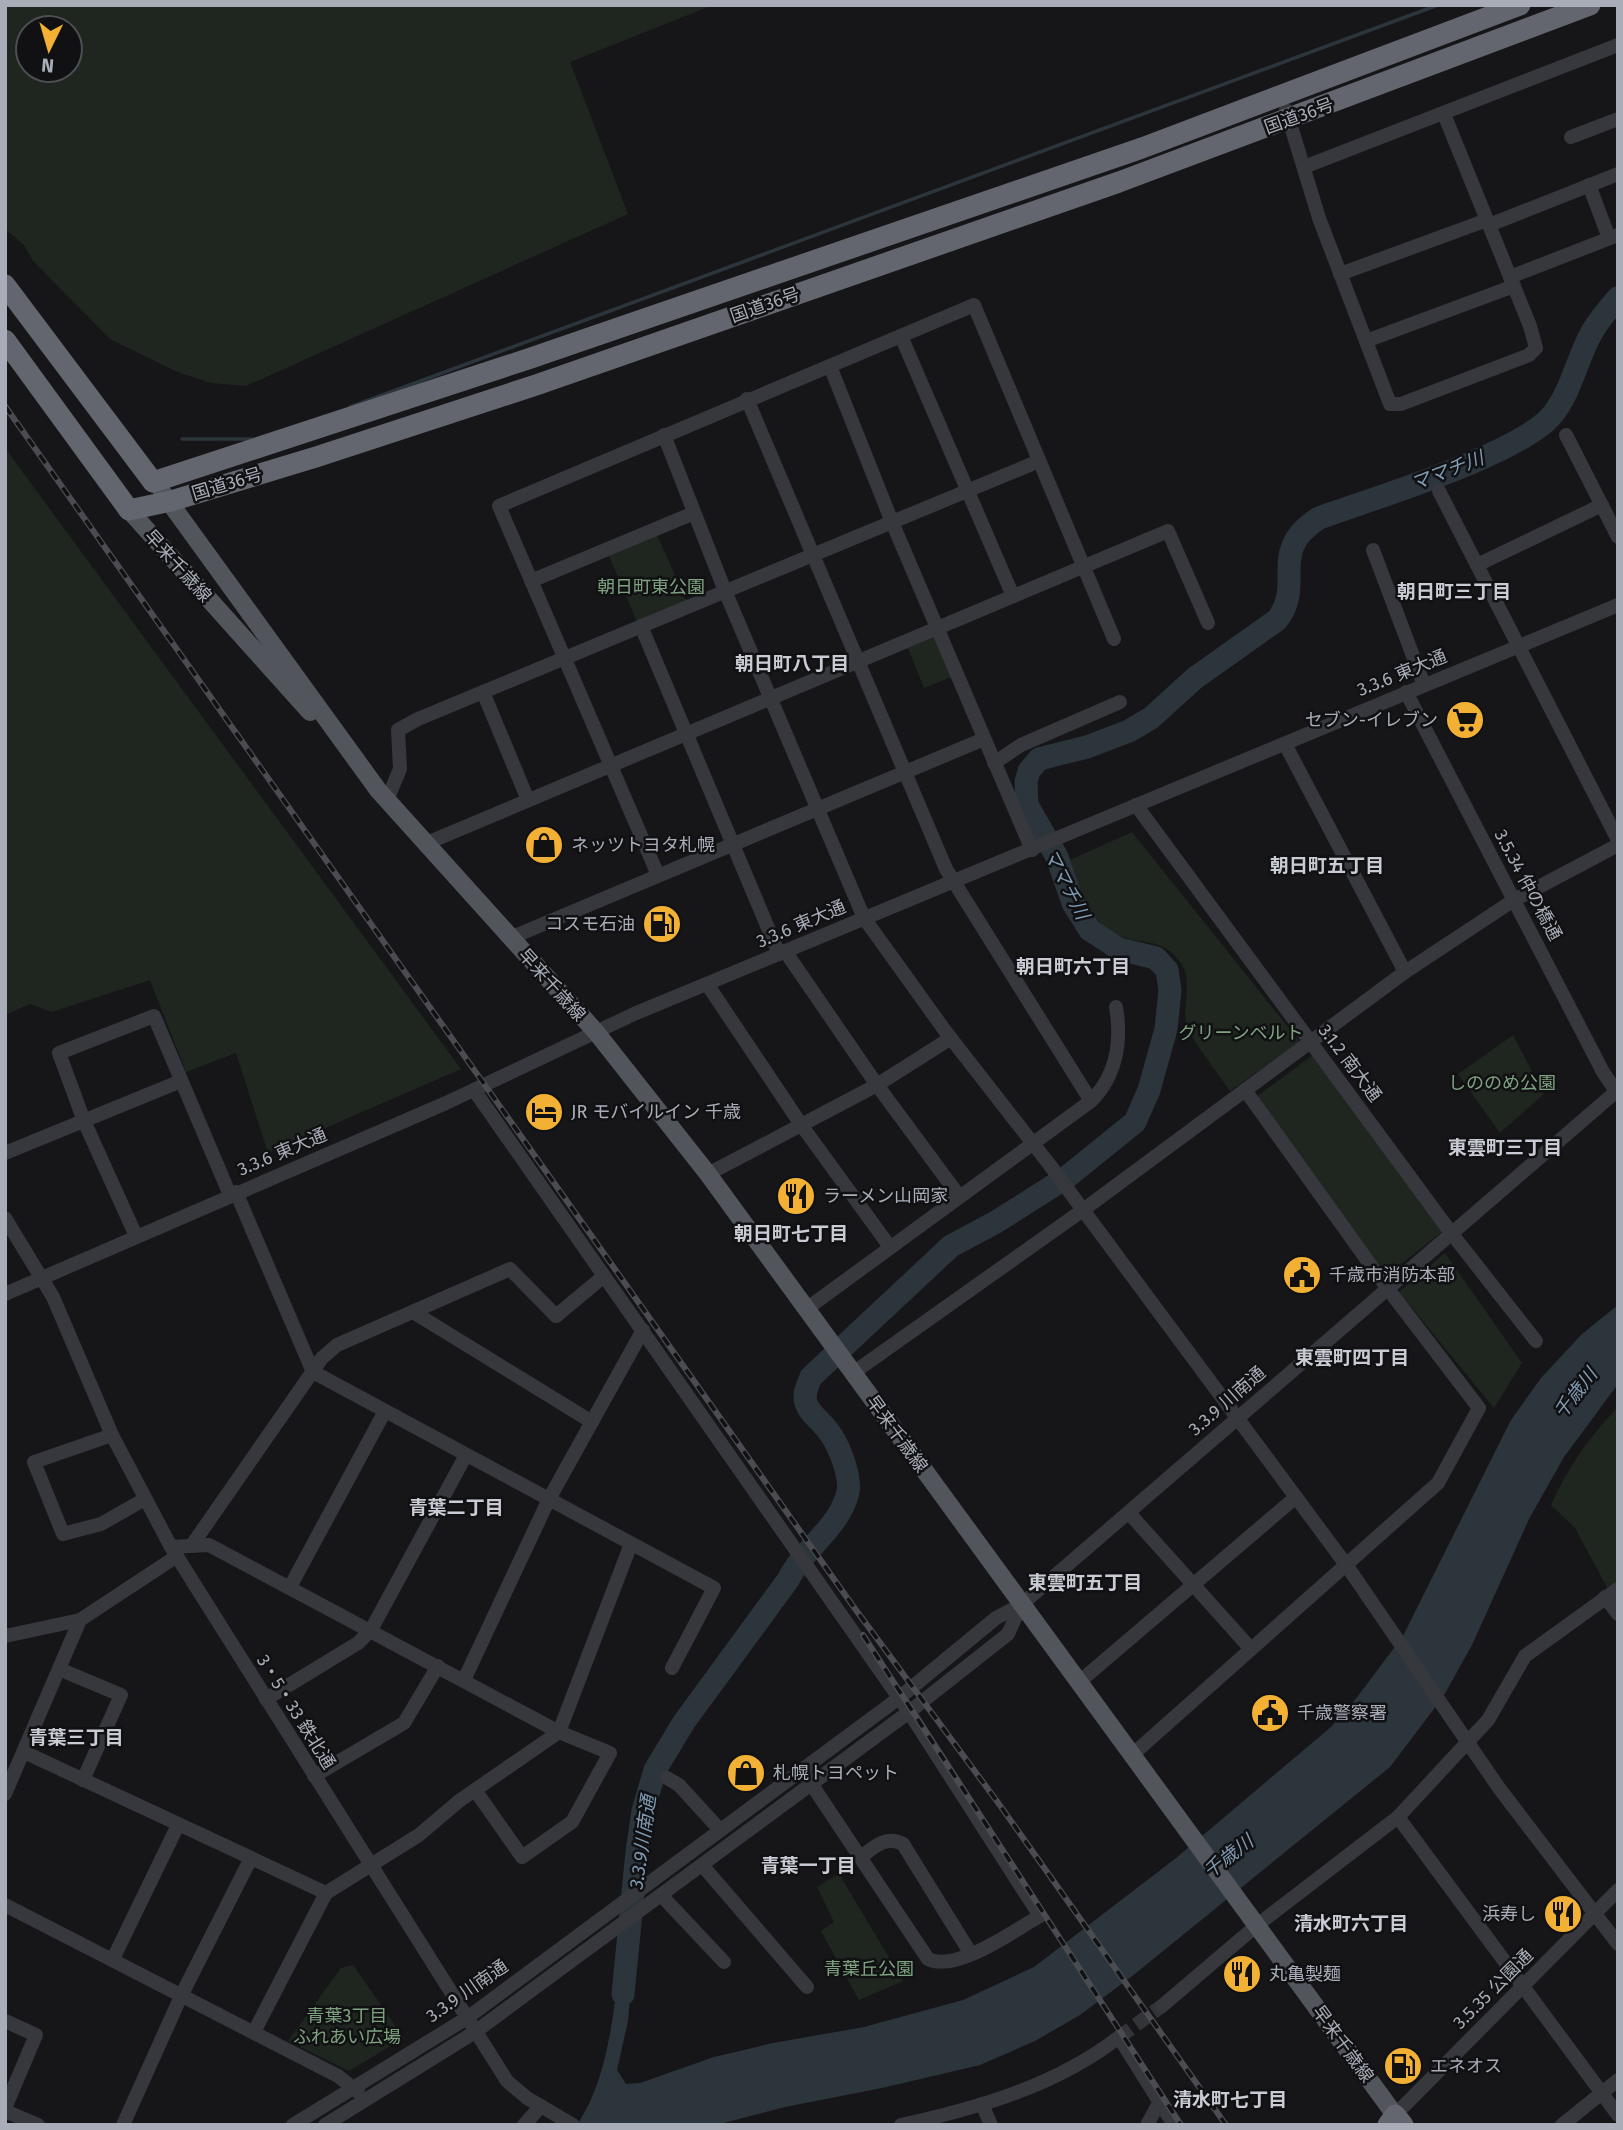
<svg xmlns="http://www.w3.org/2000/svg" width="1623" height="2130" font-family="'Fira Sans','Noto Sans JP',sans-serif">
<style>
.green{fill:#1e261f;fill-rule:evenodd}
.water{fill:#2c353c}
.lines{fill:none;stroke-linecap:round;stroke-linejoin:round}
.stream{stroke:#2c353c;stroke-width:3.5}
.river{stroke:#2c353c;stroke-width:23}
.minor-tunnel{stroke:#333438;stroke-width:14;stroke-dasharray:14 7;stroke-linecap:butt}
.minor{stroke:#37383d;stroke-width:14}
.major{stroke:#53555c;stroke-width:18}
.highway{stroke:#63666e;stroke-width:21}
.rail-casing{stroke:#4a4c52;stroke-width:6}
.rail{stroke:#111113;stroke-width:3.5;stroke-dasharray:10;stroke-linecap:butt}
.labels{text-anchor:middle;stroke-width:5;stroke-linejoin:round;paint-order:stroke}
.street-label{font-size:18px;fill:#a8adb8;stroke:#111113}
.park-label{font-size:18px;fill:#7fa381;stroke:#111113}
.poi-label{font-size:18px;fill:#a8adb8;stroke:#111113;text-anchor:start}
.water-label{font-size:19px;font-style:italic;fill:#7f9bb3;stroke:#111113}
.neighbourhood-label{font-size:19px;font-weight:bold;fill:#c9ccd4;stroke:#111113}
</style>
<rect width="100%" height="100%" fill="#161618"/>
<!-- green -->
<g class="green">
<path d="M 5,5 L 713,5 L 570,62 L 628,214 L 246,386 L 211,383 L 175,371 L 110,339 L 33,261 L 24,245 L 5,229 ZM 70,28 L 70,70 L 28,70 L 28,28 Z"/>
<polygon points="5,448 461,1069 268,1153 236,1053 186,1072 150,980 52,1012 30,1004 5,1015"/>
<polygon points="657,535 687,602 637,622 609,556"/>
<polygon points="937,636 954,676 924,688 908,648"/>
<path d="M 1132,832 L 1300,1042 L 1230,1091 C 1222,1079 1188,1035 1186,1024 C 1183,1006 1192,982 1182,965 C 1163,934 1140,948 1112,932 C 1088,918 1079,885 1070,860 Z"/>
<polygon points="1513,1035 1544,1094 1500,1133 1458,1074"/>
<polygon points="1313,1055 1443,1231 1387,1275 1256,1097"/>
<polygon points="1445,1253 1522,1363 1494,1408 1399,1292"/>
<path d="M 1618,1407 L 1618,1581 L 1608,1589 L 1575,1528 L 1551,1505 C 1568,1467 1589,1437 1618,1407 Z"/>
<polygon points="839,1874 903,1981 859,2000 821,1931 834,1922 817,1887"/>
<polygon points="353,1965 404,2038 349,2071 288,2041 341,1968"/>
</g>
<!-- water -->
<path class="water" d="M 1618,1305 L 1618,1384 L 1564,1457 L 1529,1519 L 1472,1645 L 1443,1697 L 1390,1767 L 1131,1977 L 1080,2015 L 1035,2041 L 980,2065 L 882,2088 L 785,2107 L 716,2125 L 577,2125 C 608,2078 612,2020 620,1966 L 633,1963 L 628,2021 L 617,2070 L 626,2084 L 640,2083 L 714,2057 L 773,2043 L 864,2027 L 963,2000 L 1034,1967 L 1176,1858 L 1331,1727 L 1355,1700 L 1403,1636 L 1511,1420 L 1541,1378 L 1582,1334 Z"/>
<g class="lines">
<!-- stream -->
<g class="stream">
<polyline points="350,407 1438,5"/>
<polyline points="182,439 253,439"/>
</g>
<!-- river -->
<path class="river" d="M 623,1994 L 637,1852 L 643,1811 L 655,1770 L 684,1722 L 788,1580 C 803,1549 840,1527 848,1492 C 851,1476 839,1445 829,1432 C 823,1423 809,1413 806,1403 C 803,1393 808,1385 811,1377 L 951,1246 L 996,1222 L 1067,1177 L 1135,1122 L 1149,1090 L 1166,1029 L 1170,990 L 1167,970 L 1156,958 L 1119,949 L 1090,930 L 1073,903 L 1057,857 L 1027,805 L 1026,782 L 1029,771 L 1039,759 L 1087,747 L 1129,731 L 1151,718 L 1195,678 L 1277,620 C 1306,583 1266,552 1319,518 C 1371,499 1522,454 1553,414 C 1572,390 1577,358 1592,332 C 1599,320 1609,308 1618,298"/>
<!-- minor-tunnel -->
<polyline class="minor-tunnel" points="1119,2037 1162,2006"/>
<!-- minor -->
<g class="minor">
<polyline points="1286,110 1319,218 1390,404 1401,404 1529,355 1536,348 1530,326 1444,114"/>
<polyline points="1571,137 1618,119"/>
<polyline points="1304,167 1618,45"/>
<polyline points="1589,185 1609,238"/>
<polyline points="1489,225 1618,174"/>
<polyline points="1340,274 1487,220"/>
<polyline points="1510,277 1618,235"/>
<polyline points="901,336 1013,596"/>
<polyline points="1366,341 1514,286"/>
<polyline points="830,366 892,522 1032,850"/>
<polyline points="747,399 946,869 1091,1101"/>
<polyline points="664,435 725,591 864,918 946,1032 1049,1164 1347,1566 1499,1788 1618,1944"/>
<polyline points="1566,435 1618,537"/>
<polyline points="1439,491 1618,840"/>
<polyline points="1373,550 1424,685"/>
<polyline points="1477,565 1602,505"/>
<polyline points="531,581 694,513"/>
<polyline points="641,626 779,954"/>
<polyline points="483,692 528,800"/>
<polyline points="1406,692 1603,1072 1618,1094"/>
<polyline points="1285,744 1405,972"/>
<polyline points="994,763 1021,745 1120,702"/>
<polyline points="387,800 400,769 398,730 418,719 1039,461"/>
<polyline points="1136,805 1452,1234 1536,1341"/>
<polyline points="427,843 1168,531 1208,623"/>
<polyline points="658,875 499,506 974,305 1114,639"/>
<polyline points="510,938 984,739"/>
<polyline points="785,951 877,1085 959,1196"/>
<polyline points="707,984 802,1126 890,1247"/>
<path d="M 474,1090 L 909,1712 L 1040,1916 C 1013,1931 956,1973 928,1959 L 802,1770"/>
<polyline points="5,1153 181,1081"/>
<polyline points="708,1174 877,1085 951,1038"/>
<polyline points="236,1192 313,1372 714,1588 672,1668"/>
<polyline points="5,1218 53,1297 112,1435 171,1547 507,2081 527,2098 573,2125"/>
<polyline points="136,1236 84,1121 59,1053 154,1016 230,1195"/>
<polyline points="5,1294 446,1103 634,1014 1618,605"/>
<path d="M 805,1310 L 1091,1101 C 1116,1076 1122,1042 1116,1007"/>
<polyline points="413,1312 592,1422"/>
<polyline points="853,1373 1083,1210 1405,972 1514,900 1618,845"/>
<polyline points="112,1435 34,1462 63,1534 101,1524 145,1499"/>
<polyline points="1129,1513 1251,1649"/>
<polyline points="192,1545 322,1358 337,1345 510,1269 556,1316 604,1276"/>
<polyline points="171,1547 209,1545 559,1732 610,1753 572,1822 522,1857 475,1790"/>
<polyline points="290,1587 385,1411"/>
<polyline points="1605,1597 1618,1614"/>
<polyline points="5,1636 80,1620"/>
<polyline points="59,1669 121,1695 83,1780"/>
<polyline points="464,1680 549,1499 643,1330"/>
<polyline points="1078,1683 1296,1497"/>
<polyline points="266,1699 358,1643 371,1630 466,1455"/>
<polyline points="24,1752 326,1893"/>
<polyline points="1132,1755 1438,1483 1479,1408 1388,1289 1245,1090"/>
<polyline points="314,1776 404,1723 438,1666"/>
<polyline points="667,1778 679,1785 720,1830"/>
<polyline points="5,1794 80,1620 177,1556"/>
<polyline points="1398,1817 1618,2115"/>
<path d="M 861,1857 C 874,1847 886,1835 903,1844 L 971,1954"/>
<polyline points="702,1865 807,1987"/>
<polyline points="661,1895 724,1962"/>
<polyline points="5,1905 338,2076 358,2092"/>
<polyline points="113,1959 178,1825"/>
<polyline points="1162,2006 1256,1926 1398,1817 1488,1720 1525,1656 1618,1589"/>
<polyline points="5,2021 36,2035 5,2108"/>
<polyline points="254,2032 326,1893 419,1835 459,1801 559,1732 631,1544"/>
<polyline points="982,2104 991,2125"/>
<polyline points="5,2111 38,2125"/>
<polyline points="1395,2115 1618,1890"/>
<polyline points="123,2125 182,1994 250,1860"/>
<polyline points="293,2125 467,2018 899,1698 996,1618 1021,1605 1618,1090"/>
<polyline points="325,2125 475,2032 909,1712 1008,1634 1021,1605"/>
<polyline points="524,2125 541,2106"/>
<path d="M 901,2125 C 978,2108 1056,2086 1119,2037 L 1174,2125"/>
<polyline points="1147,2125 1159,2103"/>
<polyline points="1562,2125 1618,2080"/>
</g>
<!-- major -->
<g class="major">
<polyline points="162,492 378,790 596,1032 708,1174 1395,2115"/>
<polyline points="129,510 310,712"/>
</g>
<!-- highway -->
<g class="highway">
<polyline points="5,285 153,482"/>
<polyline points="5,340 129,510"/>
<polyline points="153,482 528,359 1142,148 1520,5"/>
<polyline points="129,510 171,501 316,457 536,385 1119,182 1590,5"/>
<polyline points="1388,2125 1395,2115 1403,2125"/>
</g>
<defs>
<g id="rail">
<polyline points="5,406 853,1606 999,1804 1226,2125"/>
<polyline points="863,1635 1181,2125"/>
</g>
</defs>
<!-- rail casing -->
<use href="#rail" class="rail-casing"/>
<!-- rail -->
<use href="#rail" class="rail"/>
</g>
<!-- icons -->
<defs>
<symbol id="supermarket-disc" viewBox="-11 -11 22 22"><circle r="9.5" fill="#f2b134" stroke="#111113"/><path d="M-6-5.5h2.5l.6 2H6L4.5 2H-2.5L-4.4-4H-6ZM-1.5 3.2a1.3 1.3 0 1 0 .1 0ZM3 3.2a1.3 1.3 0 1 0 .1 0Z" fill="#111"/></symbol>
<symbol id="shop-disc" viewBox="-11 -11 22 22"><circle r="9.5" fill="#f2b134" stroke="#111113"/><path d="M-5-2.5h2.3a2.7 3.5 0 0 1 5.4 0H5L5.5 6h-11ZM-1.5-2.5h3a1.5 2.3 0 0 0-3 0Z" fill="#111"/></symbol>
<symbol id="fuel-disc" viewBox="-11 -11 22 22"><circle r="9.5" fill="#f2b134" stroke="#111113"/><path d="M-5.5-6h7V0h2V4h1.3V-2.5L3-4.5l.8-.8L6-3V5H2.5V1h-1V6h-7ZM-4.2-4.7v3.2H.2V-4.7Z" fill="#111"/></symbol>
<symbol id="hotel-disc" viewBox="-11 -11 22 22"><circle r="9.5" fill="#f2b134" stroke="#111113"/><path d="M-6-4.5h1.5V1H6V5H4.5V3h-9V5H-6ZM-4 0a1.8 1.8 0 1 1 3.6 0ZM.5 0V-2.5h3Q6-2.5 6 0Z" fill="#111"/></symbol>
<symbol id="restaurant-disc" viewBox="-11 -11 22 22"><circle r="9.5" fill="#f2b134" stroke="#111113"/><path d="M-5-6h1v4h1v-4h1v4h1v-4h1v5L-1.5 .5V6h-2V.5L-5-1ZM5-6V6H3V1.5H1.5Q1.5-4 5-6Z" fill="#111"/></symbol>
<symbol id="civic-disc" viewBox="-11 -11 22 22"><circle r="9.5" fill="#f2b134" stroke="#111113"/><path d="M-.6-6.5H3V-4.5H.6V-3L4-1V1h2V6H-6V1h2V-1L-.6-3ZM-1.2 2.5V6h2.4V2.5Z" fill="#111"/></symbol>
</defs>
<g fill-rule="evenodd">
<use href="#supermarket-disc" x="1443" y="698" width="44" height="44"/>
<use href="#shop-disc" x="522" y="823" width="44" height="44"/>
<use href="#fuel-disc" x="640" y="902" width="44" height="44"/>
<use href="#hotel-disc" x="522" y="1090" width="44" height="44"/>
<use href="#restaurant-disc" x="774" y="1174" width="44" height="44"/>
<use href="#civic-disc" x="1280" y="1253" width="44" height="44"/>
<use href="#civic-disc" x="1248" y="1691" width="44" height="44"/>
<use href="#shop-disc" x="724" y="1751" width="44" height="44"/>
<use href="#restaurant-disc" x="1541" y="1892" width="44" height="44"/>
<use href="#restaurant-disc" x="1220" y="1952" width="44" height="44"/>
<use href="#fuel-disc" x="1381" y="2044" width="44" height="44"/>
</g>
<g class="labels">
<!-- street labels -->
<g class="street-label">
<text transform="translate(1299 116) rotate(-20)" y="6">国道36号</text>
<text transform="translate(765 305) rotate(-19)" y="6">国道36号</text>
<text transform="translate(227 484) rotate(-17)" y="6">国道36号</text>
<text transform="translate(178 566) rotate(48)" y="6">早来千歳線</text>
<text transform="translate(1402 673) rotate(-22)" y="6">3.3.6 東大通</text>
<text transform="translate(1528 885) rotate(62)" y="6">3.5.34 仲の橋通</text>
<text transform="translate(801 924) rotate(-23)" y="6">3.3.6 東大通</text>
<text transform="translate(552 985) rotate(48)" y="6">早来千歳線</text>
<text transform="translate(1350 1063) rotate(53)" y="6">3.1.2 南大通</text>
<text transform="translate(282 1152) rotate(-23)" y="6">3.3.6 東大通</text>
<text transform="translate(1227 1401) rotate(-41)" y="6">3.3.9 川南通</text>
<text transform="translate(897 1434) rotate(54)" y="6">早来千歳線</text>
<text transform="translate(296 1712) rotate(58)" y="6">3・5・33 鉄北通</text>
<text transform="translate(1493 1989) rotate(-45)" y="6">3.5.35 公園通</text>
<text transform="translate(467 1991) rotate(-35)" y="6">3.3.9 川南通</text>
<text transform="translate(1343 2044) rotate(54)" y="6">早来千歳線</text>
</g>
<!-- park labels -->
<g class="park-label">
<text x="651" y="593">朝日町東公園</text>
<text x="1241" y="1039">グリーンベルト</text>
<text x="1502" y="1089">しののめ公園</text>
<text x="869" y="1975">青葉丘公園</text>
<text x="347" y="2022">青葉3丁目<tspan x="347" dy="21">ふれあい広場</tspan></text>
</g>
<!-- poi labels -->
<g class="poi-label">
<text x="1438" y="726" text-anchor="end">セブン-イレブン</text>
<text x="571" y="851">ネッツトヨタ札幌</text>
<text x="635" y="930" text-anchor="end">コスモ石油</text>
<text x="571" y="1118">JR モバイルイン 千歳</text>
<text x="823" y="1202">ラーメン山岡家</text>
<text x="1329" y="1281">千歳市消防本部</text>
<text x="1297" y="1719">千歳警察署</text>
<text x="773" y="1779">札幌トヨペット</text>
<text x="1536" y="1920" text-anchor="end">浜寿し</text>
<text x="1269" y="1980">丸亀製麺</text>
<text x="1430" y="2072">エネオス</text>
</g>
<!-- water labels -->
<g class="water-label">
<text transform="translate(1447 470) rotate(-21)" y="7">ママチ川</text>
<text transform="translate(1067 884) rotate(63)" y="7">ママチ川</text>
<text transform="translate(1575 1393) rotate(-52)" y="7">千歳川</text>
<text transform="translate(642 1842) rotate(-82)" y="7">3.3.9川南通</text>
<text transform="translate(1228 1856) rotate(-38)" y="7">千歳川</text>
</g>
<!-- neighbourhood labels -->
<g class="neighbourhood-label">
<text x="1454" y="598">朝日町三丁目</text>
<text x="792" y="670">朝日町八丁目</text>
<text x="1327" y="872">朝日町五丁目</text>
<text x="1073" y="973">朝日町六丁目</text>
<text x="1505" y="1154">東雲町三丁目</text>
<text x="791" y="1240">朝日町七丁目</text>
<text x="1352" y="1364">東雲町四丁目</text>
<text x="456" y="1514">青葉二丁目</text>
<text x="1085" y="1589">東雲町五丁目</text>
<text x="76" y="1744">青葉三丁目</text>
<text x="808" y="1872">青葉一丁目</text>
<text x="1351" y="1930">清水町六丁目</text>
<text x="1230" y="2106">清水町七丁目</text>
</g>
</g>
<!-- border -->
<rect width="1623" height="2130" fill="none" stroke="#a8adb8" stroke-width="14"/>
<!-- north arrow -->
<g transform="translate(49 49) rotate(185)"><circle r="33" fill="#111113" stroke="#4d4f55" stroke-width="2"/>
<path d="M0-5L12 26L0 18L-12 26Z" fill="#f2b134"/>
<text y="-10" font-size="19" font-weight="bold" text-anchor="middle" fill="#a8adb8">N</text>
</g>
</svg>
